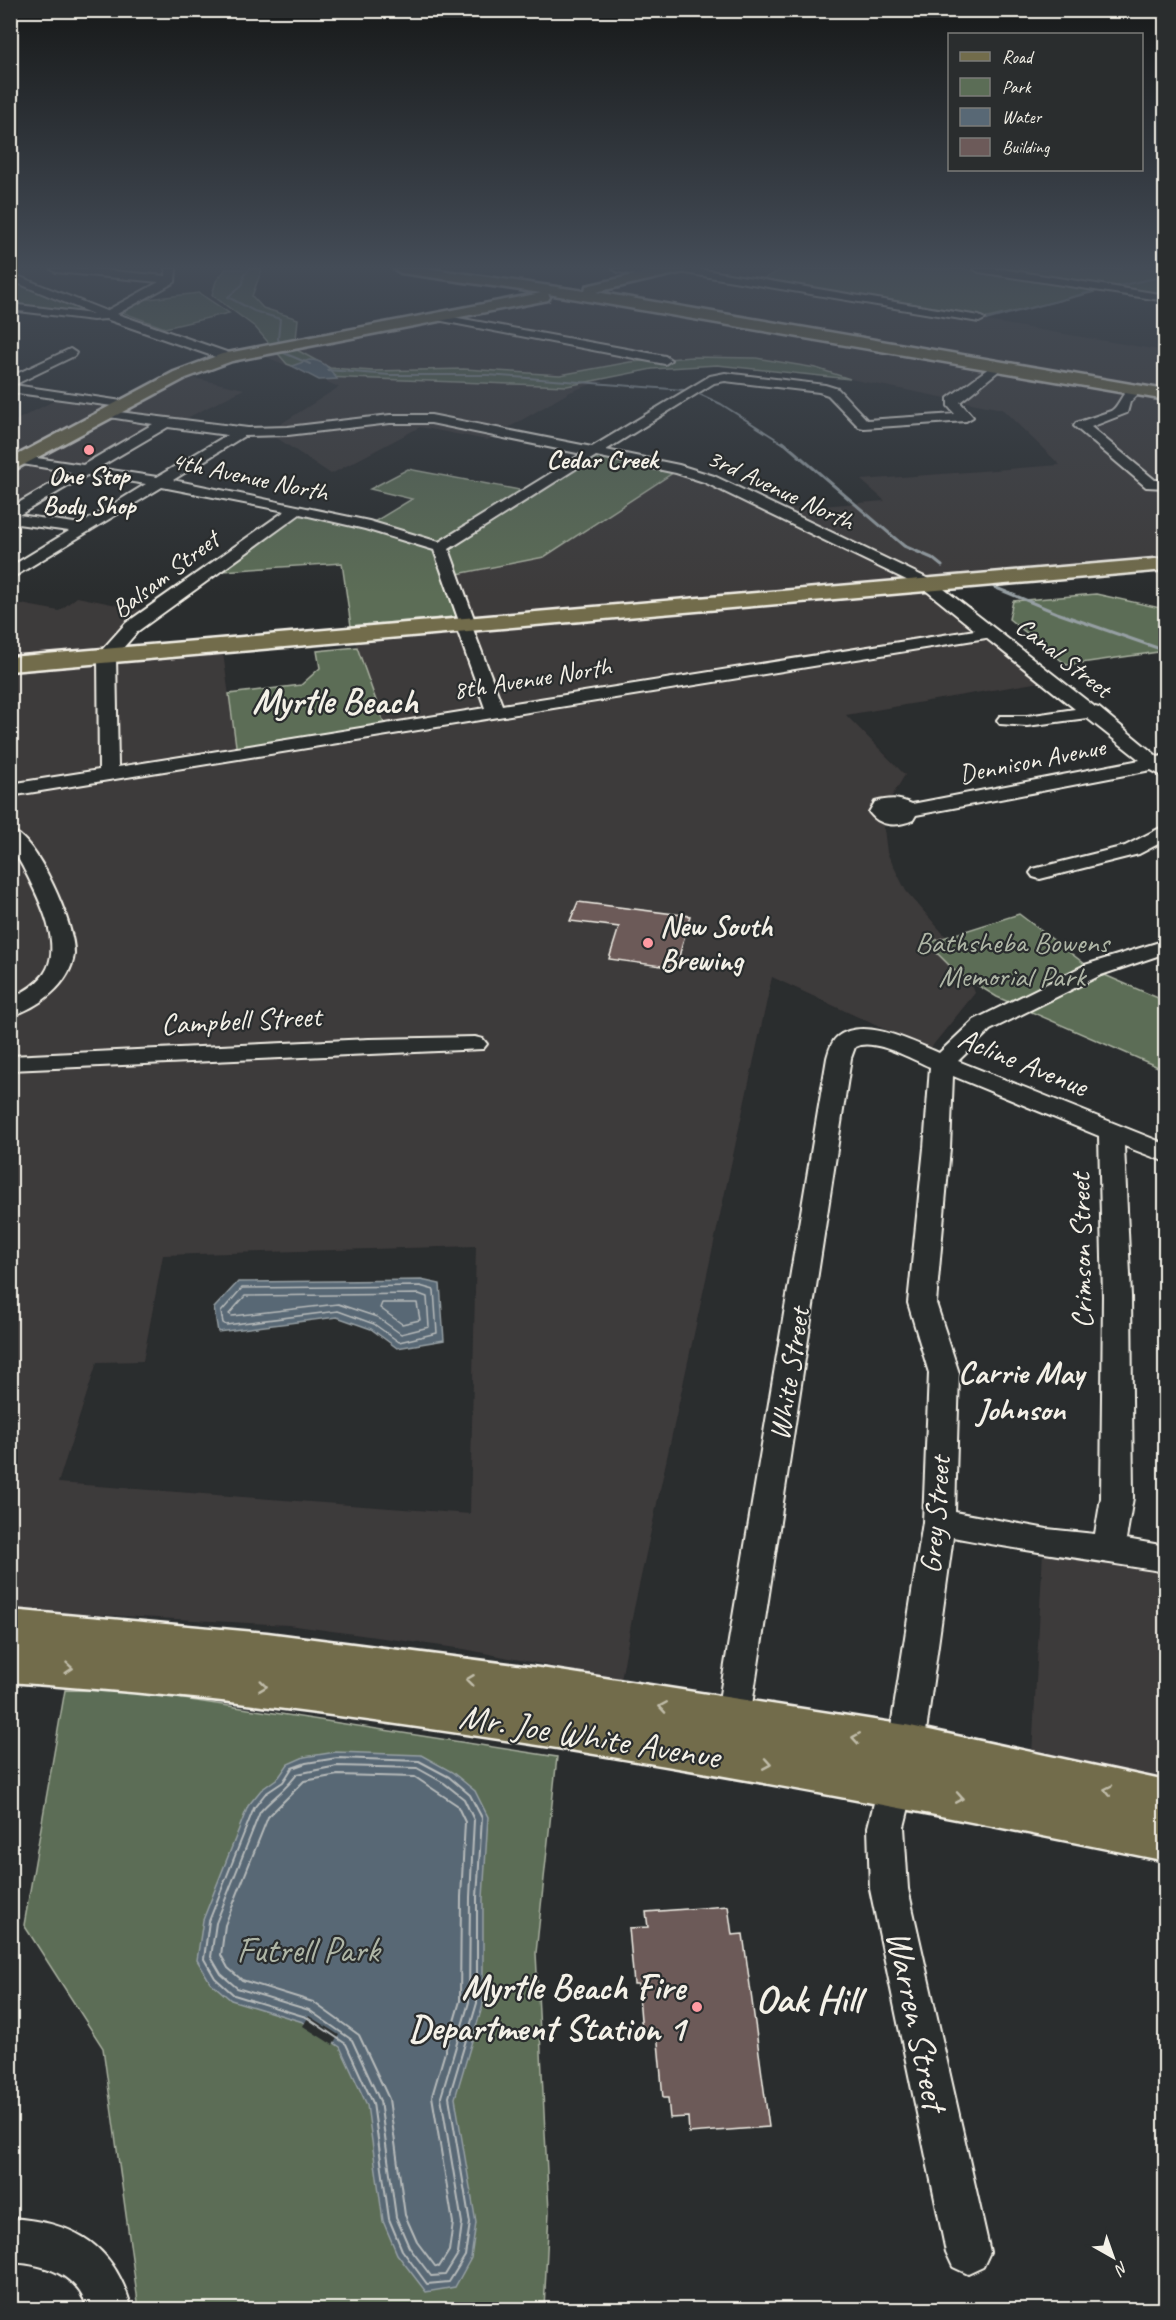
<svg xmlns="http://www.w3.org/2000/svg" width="1176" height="2320" font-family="Caveat,sans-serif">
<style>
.built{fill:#3e3a3b;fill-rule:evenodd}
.green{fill:#5b6d56;stroke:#a8af9f;stroke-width:1.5}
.water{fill:#586875;stroke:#969fa3;stroke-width:1.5}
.pier{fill:#2a2d2e}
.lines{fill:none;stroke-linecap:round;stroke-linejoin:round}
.shore-far1{stroke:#b6baba;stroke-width:1.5}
.shore{stroke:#b6baba;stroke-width:2}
.stream-far1{stroke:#969fa3;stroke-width:2}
.stream{stroke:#969fa3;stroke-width:3}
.building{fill:#6c5a59;stroke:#f4f1e8;stroke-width:1.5}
.minor-casing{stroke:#f4f1e8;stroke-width:4}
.major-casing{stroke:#f4f1e8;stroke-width:5}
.minor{fill:#2a2d2e;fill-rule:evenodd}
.major{fill:#726c4b;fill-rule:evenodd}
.oneway{stroke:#c0bca9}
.poi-dot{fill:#ff9aa2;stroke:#2a2d2e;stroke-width:2}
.labels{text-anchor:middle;stroke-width:4.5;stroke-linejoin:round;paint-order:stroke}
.far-poi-label{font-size:26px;font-weight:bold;fill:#f4f1e8;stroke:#2a2d2e}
.far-street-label{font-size:26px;fill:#f4f1e8;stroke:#2a2d2e}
.far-neighbourhood-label{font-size:27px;font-weight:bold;fill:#f4f1e8;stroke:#2a2d2e}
.poi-label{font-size:30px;font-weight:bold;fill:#f4f1e8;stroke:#2a2d2e;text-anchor:start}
.park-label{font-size:30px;fill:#afb6a6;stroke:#2a2d2e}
.street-label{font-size:30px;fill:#f4f1e8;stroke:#2a2d2e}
.neighbourhood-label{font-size:32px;font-weight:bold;fill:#f4f1e8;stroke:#2a2d2e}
.far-town-label{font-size:36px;font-weight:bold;fill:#f4f1e8;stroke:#2a2d2e}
.near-street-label{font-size:36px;fill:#f4f1e8;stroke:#2a2d2e}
.near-park-label{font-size:36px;fill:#afb6a6;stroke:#2a2d2e}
.near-poi-label{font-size:36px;font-weight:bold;fill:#f4f1e8;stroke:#2a2d2e;text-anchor:end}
.near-neighbourhood-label{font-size:39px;font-weight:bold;fill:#f4f1e8;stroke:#2a2d2e}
</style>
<rect width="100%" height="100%" fill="#2a2d2e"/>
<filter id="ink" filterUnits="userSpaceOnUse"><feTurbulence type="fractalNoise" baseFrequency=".0167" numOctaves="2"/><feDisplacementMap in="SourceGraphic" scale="12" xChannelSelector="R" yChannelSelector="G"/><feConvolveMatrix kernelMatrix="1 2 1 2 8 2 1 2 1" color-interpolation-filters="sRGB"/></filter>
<g filter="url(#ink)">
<!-- built -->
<g class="built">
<path d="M 679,269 L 1165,351 L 1165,564 L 930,585 L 1052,680 L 846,715 L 905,775 L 882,812 L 887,853 L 906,891 L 960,953 L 975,993 L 929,1050 L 772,977 L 633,1613 L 621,1680 L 464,1649 L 288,1625 L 11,1610 L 10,602 L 59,611 L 77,597 L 152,612 L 107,654 L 222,646 L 237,753 L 385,729 L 353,635 L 467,624 L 451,575 L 544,557 L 679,469 L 769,510 L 885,501 L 861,480 L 1060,465 L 1002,409 L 850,379 L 816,368 L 756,358 L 692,357 L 630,362 L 591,369 L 608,378 L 570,392 L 487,440 L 420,427 L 331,474 L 268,432 L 339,387 L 252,351 L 569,293 ZM 476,1246 L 470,1514 L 58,1483 L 97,1362 L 143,1361 L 163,1255 Z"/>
<polygon points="180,375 244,389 177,423 11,521 11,423 63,396 122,405"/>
<polygon points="1043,1552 1165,1571 1165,1839 1029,1811"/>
</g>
<!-- green -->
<g class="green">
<polygon points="226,269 262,269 252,296 263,308 298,319 295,349 330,368 373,371 464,369 560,375 630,362 692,357 756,358 816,368 850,379 717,365 652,369 567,386 323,377 287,364 255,327 212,295 216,281"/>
<polygon points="783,269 963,269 1099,291 984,319 759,281"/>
<polygon points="1002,269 1165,269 1165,295"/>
<polygon points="15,283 19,283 98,314 93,315 11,305 11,287"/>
<polygon points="199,293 229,313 165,328 124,313 122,310 140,300"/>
<polygon points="592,453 679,469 544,557 452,575 465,616 351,626 342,563 207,572 295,511 369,525 412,499 370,489 408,469 530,492"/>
<polygon points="1096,594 1165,609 1165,651 1067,665 1009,619 1013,601"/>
<polygon points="357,647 386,729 237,753 229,694 301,685 320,668 317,651"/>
<polygon points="1019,914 1093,970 1165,1001 1165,1070 997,997 956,972 927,943"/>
<polygon points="65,1690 132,1691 557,1757 536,1953 549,2212 544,2309 139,2309 103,2048 24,1925"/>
</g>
<!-- water -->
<g class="water">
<path d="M 309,360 C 324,360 329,368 337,379 L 319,380 L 292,366 Z"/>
<polygon points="421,1280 440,1284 444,1340 397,1348 371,1329 337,1317 218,1332 214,1308 238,1282"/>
<polygon points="336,1752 421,1755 452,1772 475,1791 488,1817 483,1898 483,2004 455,2098 476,2223 471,2258 455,2287 426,2292 397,2254 383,2221 367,2105 340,2047 303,2022 231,2000 210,1982 197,1960 203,1920 248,1806 261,1790 279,1777 288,1764 304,1757"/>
</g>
<!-- pier -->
<polygon class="pier" points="309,2016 339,2035 333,2045 303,2026"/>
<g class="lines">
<!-- shore-far1 -->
<g class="shore-far1">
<polygon points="420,1286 434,1290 437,1333 399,1342 374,1324 338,1311 226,1325 223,1323 221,1312 242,1288"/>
<polygon points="419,1294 427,1297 429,1327 401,1334 377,1317 338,1304 232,1316 229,1314 245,1296"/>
<polygon points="382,1303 417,1303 420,1320 402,1324 380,1308"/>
</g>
<!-- shore -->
<g class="shore">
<polygon points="337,1758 419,1761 449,1777 470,1795 482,1818 477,1897 477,2003 449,2097 470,2223 465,2256 449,2282 427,2284 402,2250 389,2219 373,2103 346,2044 306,2017 234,1995 215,1978 204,1959 209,1921 254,1808 265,1794 283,1782 292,1768 306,1763"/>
<path d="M 337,1766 L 417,1768 L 444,1783 L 464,1799 L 474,1820 L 470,1897 L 469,2002 L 441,2097 L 462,2223 L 458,2254 L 445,2275 L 431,2276 L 409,2247 L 396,2217 L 380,2101 L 352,2040 L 309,2010 L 237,1988 L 221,1974 L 211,1957 L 216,1923 L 260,1812 C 272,1798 287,1789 297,1774 Z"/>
<polygon points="338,1775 415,1777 457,1805 465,1822 461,1897 460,2001 432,2096 453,2223 449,2251 439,2267 435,2266 417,2242 405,2215 389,2099 359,2035 313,2002 242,1980 228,1968 221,1955 225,1925 268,1817 304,1781"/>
</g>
<!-- stream-far1 -->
<g class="stream-far1">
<polyline points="250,269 244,275 243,284 228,297 254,311 280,319 278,339 284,353 310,364"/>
<polyline points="1108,288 1166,276"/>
<polyline points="982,321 1098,290"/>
<polyline points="327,370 390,375 488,375 684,390"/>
<polyline points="697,393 721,404 784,444"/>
</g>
<!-- stream -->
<g class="stream">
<polyline points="783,442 904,546 932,558 942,566"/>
<polyline points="994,587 1057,613 1166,651"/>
</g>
</g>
<!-- building -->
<g class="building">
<polygon points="578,902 690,916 676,968 609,959 619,927 570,921"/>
<polygon points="728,1906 732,1935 743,1934 769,2127 689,2133 688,2117 670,2118 668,2098 663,2098 657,2031 642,2032 638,1984 634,1984 629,1928 648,1927 646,1912"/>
</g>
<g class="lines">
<defs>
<g id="minor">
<polygon points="51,269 91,269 166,276 166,269 176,269 175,282 117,314 232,354 234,357 232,360 224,360 106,319 93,320 10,310 10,304 93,314 10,280 10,273 106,311 159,282 56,272"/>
<polygon points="613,269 640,269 662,273 663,275 658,278 618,272"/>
<polygon points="674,269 699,269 979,316 985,319 979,322 679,272"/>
<polygon points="974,269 1001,269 1166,295 1166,301 979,272"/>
<polygon points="436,314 665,356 671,360 665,364 432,319 430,317"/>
<polygon points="70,349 76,353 74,356 14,385 122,401 128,405 127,408 10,392 10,377"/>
<path d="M 997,362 L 1001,363 L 1003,366 L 1001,369 L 960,402 L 973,417 L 966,421 L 864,428 L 859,427 L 828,395 L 819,392 L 725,381 L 714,383 L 606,450 L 679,465 L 714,476 L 935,582 L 1095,707 L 1099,708 L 1158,757 L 1166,755 L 1166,778 L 1151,770 L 916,815 L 913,820 C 897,827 880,827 869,812 L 875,802 C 890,798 899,798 912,804 L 1140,760 L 1087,718 L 1027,726 L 1000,724 L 997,720 L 1000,716 L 1027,716 L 1075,709 L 986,638 L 10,796 L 10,784 L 99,770 L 98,655 L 101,651 L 126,623 L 285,511 L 162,487 L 10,579 L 10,567 L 69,531 L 10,523 L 10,508 L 71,472 L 10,462 L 10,454 L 83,465 L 153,424 L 103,416 L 101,413 L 103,410 L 248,428 L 288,427 L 390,415 L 431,415 L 592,447 L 710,376 L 725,373 L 825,385 L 838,389 L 867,420 L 955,414 L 948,406 L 948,398 ZM 390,423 L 431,423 L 582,454 L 439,542 L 369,521 L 173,480 L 244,436 L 288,435 ZM 168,427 L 227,435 L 157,477 L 98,468 ZM 596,456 L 676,473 L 704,482 L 923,588 L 975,630 L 502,705 L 473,629 L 476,624 L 449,549 ZM 87,475 L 146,484 L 81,524 L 19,515 ZM 300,514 L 365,529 L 434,550 L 460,624 L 457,629 L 485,708 L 118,767 L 116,656 L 138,631 Z"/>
<path d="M 1136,386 L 1142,390 L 1130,402 L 1127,413 L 1091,427 L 1155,480 L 1166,480 L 1166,488 L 1146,487 L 1074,426 L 1076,423 L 1111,411 C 1121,405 1120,391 1136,386 Z"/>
<polygon points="1166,825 1166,840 1139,854 1040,879 1033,877 1030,873 1033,869 1125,846"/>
<path d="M 10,830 C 37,837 76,927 74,954 C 71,984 37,1009 10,1016 L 10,999 C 22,993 36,985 44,974 C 64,946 39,899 26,873 C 17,854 10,852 10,830 Z"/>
<path d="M 1166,940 L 1166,953 L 1101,975 L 990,1030 L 958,1061 L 1166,1144 L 1166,1162 L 1124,1146 L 1131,1296 L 1133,1498 L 1126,1539 L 1166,1546 L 1166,1572 C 1095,1560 1023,1551 953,1537 L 924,1746 L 904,1827 L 908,1889 L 990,2252 L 983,2267 L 968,2274 L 953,2267 L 946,2252 L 870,1889 L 868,1827 L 888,1746 L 923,1522 L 929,1373 L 908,1303 L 924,1148 L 930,1067 C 912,1059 872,1037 855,1047 L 851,1058 L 750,1718 L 745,1729 L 733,1734 L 721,1729 L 716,1718 L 827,1058 C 829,1051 831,1042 837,1037 C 864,1016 912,1042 939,1053 L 974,1020 L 1085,965 ZM 953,1076 L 1099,1136 L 1103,1296 L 1101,1498 L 1095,1534 L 1047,1529 L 955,1512 L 959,1373 L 936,1303 L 950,1148 Z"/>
<polygon points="475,1037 483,1039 487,1044 483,1049 10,1070 10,1056 369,1039"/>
<path d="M 10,2218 C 75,2222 115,2245 132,2310 L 88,2310 C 78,2273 44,2264 10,2262 Z"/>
</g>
<g id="major">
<polygon points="394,269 432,269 585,291 586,286 660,269 686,269 684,272 596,292 1166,390 1166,400 548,294 550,297 548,300 543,301 232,361 186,378 10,472 10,459 174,372 222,354 541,293 401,273"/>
<polygon points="1166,558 1166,570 10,671 10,657"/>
<path d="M 10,1610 L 267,1633 L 547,1669 L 906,1725 L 1166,1781 L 1166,1861 C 866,1799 566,1744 262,1706 C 179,1695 94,1689 10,1682 Z"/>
</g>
</defs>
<!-- minor casing -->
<use href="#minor" class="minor-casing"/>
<!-- major casing -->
<use href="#major" class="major-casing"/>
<!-- minor -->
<use href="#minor" class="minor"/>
<!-- major -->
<use href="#major" class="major"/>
</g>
<!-- one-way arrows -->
<defs><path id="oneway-chevron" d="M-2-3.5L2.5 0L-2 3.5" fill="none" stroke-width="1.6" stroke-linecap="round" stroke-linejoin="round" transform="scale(1.5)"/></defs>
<g class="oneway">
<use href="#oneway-chevron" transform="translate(69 1668) rotate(5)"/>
<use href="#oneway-chevron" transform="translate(470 1680) rotate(-173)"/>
<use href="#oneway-chevron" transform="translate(263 1686) rotate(7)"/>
<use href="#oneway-chevron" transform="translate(663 1707) rotate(-171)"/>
<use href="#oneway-chevron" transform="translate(856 1738) rotate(-171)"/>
<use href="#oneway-chevron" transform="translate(767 1764) rotate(10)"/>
<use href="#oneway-chevron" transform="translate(1108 1790) rotate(-168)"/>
<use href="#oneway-chevron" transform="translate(959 1798) rotate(10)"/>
</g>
</g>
<!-- sky -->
<linearGradient id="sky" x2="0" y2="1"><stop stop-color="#171919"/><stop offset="0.45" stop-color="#444c57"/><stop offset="1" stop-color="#444c57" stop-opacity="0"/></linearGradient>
<rect width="1176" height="594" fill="url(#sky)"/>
<!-- markers -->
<g class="poi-dot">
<circle cx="89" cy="450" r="6"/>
<circle cx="648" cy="943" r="6"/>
<circle cx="697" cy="2007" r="6"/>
</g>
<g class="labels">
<!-- far-poi labels -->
<g class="far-poi-label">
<text x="89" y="484">One Stop<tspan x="89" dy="30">Body Shop</tspan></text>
</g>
<!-- far-street labels -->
<g class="far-street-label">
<text transform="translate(250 476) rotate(12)" y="9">4th Avenue North</text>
<text transform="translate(781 489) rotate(25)" y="9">3rd Avenue North</text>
<text transform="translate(165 574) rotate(-37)" y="9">Balsam Street</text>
<text transform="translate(1064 657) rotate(38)" y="9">Canal Street</text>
<text transform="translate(532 678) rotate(-9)" y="9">8th Avenue North</text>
<text transform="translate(1032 760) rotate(-11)" y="9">Dennison Avenue</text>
</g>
<!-- far-neighbourhood labels -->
<g class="far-neighbourhood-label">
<text x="602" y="468">Cedar Creek</text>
</g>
<!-- poi labels -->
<g class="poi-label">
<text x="660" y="936">New South<tspan x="660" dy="34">Brewing</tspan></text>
</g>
<!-- park labels -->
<g class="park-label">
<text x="1012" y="952">Bathsheba Bowens<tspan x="1012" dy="34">Memorial Park</tspan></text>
</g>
<!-- street labels -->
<g class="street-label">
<text transform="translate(241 1020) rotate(-3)" y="10">Campbell Street</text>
<text transform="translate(1023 1062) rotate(22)" y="10">Acline Avenue</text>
<text transform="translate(1081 1251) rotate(-91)" y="10">Crimson Street</text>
<text transform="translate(789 1374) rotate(-81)" y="10">White Street</text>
<text transform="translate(935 1515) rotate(-85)" y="10">Grey Street</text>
</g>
<!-- neighbourhood labels -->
<g class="neighbourhood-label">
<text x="1021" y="1383">Carrie May<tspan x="1021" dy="37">Johnson</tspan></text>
</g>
<!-- far-town labels -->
<g class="far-town-label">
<text x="335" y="713">Myrtle Beach</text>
</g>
<!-- near-street labels -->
<g class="near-street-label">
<text transform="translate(590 1735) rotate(9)" y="13">Mr. Joe White Avenue</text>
<text transform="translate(918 2020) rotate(78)" y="13">Warren Street</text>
</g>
<!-- near-park labels -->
<g class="near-park-label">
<text x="308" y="1962">Futrell Park</text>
</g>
<!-- near-poi labels -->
<g class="near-poi-label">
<text x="685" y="1999">Myrtle Beach Fire<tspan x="685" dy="41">Department Station 1</tspan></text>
</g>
<!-- near-neighbourhood labels -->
<g class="near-neighbourhood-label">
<text x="808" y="2012">Oak Hill</text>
</g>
</g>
<!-- margin -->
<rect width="1176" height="2320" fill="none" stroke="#2a2d2e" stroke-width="36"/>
<rect x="18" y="18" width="1140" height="2284" fill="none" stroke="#f4f1e8" stroke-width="2" filter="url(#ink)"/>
<!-- legend -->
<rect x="948" y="33" width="195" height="138" fill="#2a2d2e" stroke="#7b7b78" stroke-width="1.5"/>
<rect x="960" y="52" width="30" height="9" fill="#726c4b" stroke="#7b7b78" stroke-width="1.5"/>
<text x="1002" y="63" font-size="18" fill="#f4f1e8">Road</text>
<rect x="960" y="78" width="30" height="18" fill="#5b6d56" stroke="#7b7b78" stroke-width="1.5"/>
<text x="1002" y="93" font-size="18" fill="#f4f1e8">Park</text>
<rect x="960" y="108" width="30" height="18" fill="#586875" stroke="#7b7b78" stroke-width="1.5"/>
<text x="1002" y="123" font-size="18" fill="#f4f1e8">Water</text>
<rect x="960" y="138" width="30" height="18" fill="#6c5a59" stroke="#7b7b78" stroke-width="1.5"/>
<text x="1002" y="153" font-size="18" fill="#f4f1e8">Building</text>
<!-- north arrow -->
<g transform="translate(1113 2257) rotate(140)" stroke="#2a2d2e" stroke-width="4.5" paint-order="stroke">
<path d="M0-4.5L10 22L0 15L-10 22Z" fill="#f4f1e8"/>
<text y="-9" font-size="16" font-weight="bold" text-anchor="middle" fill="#f4f1e8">N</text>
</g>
</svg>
